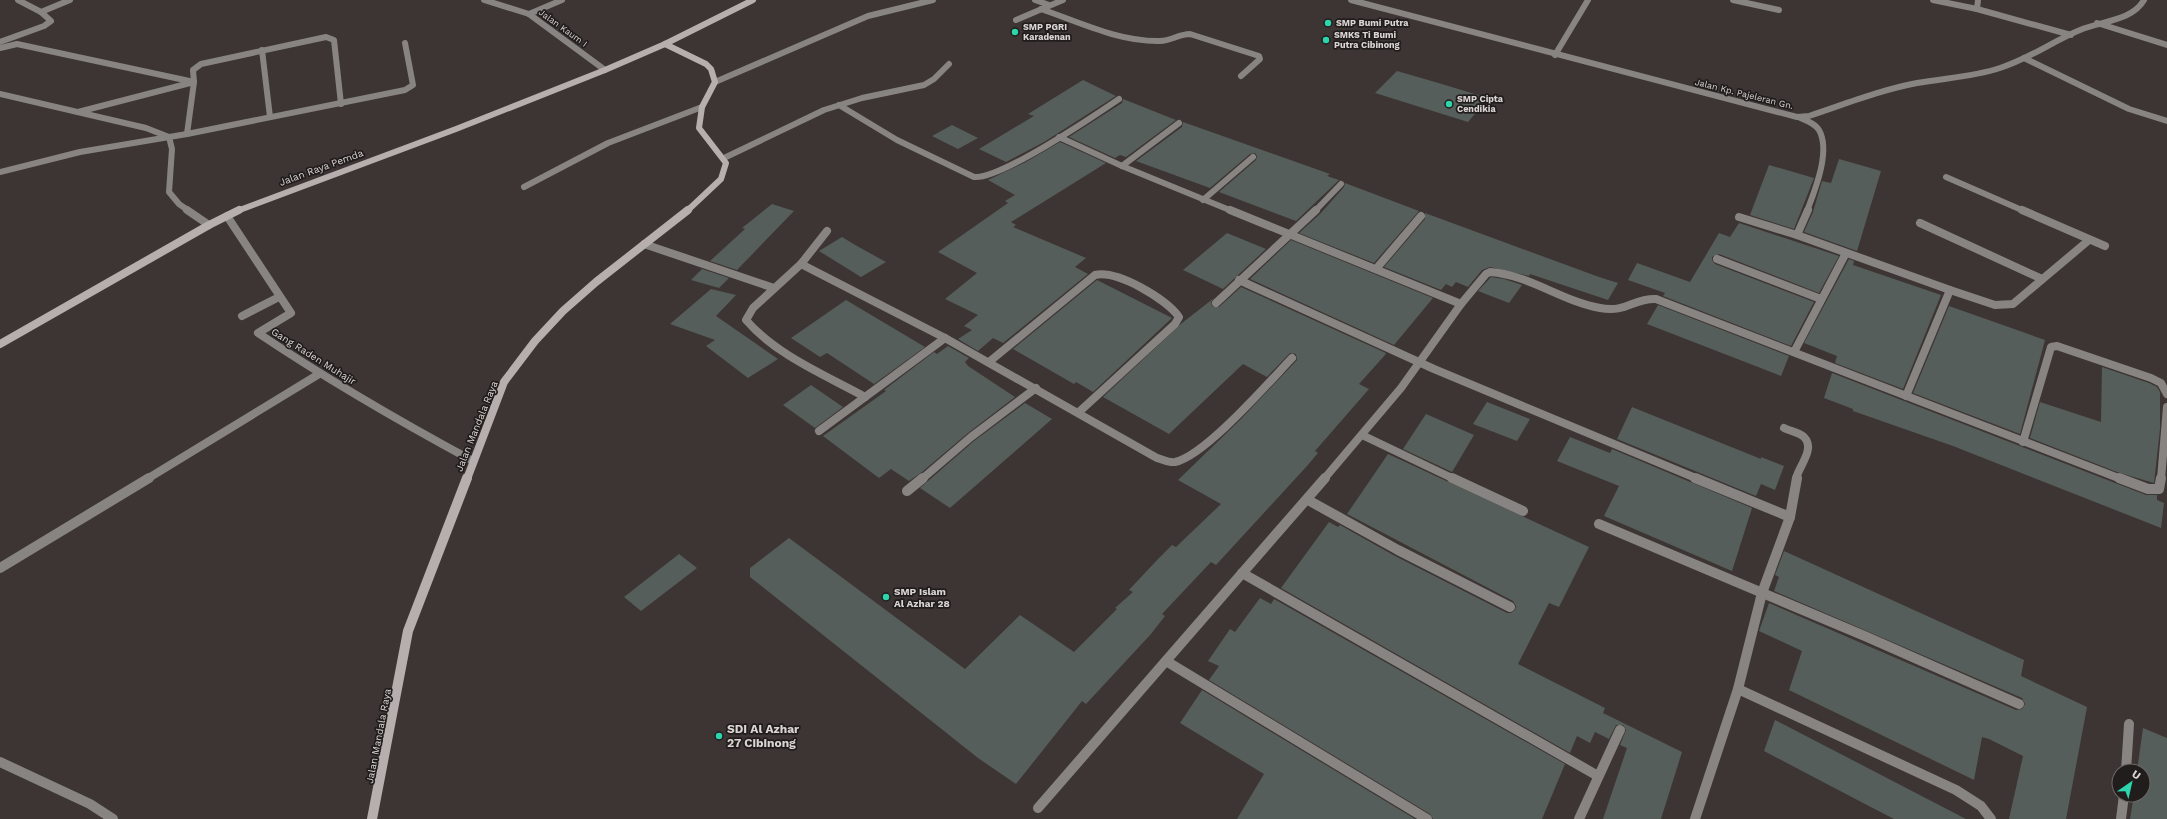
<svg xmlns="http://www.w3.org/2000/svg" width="2167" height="819" font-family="'Work Sans',sans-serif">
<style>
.building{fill:#555e5b}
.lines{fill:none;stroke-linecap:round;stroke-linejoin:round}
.street-far2{stroke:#888482;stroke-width:6}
.street-far1{stroke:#888482;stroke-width:8}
.street{stroke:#888482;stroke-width:10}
.secondary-far2{stroke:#b6afad;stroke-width:6}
.secondary-far1{stroke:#b6afad;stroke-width:8}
.secondary{stroke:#b6afad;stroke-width:10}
.poi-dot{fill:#2cd5ab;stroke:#211d1c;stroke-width:1.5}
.labels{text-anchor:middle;stroke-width:3.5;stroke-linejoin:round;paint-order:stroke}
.far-poi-label{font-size:9px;font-weight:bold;fill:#dad5d3;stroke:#211d1c;text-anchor:start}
.far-street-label{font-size:9px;fill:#dad5d3;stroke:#211d1c}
.street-label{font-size:10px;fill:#dad5d3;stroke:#211d1c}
.poi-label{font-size:10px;font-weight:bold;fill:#dad5d3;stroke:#211d1c;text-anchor:start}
.near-poi-label{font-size:12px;font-weight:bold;fill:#dad5d3;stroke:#211d1c;text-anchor:start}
</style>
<rect width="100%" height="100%" fill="#3d3533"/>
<!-- building -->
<g class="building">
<polygon points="1397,71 1435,82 1488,98 1468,122 1375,93"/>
<polygon points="1083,80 1116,96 1044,142 1006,162 979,149 1034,116 1028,114"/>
<polygon points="1123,99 1176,120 1126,157 1120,155 1115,158 1069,137 1122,103"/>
<polygon points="1183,122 1330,174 1327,176 1339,180 1296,221 1219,192 1256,160 1257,156 1255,153 1250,154 1210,188 1136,161 1182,127"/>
<polygon points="952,125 978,138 958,149 932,136"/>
<polygon points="1060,142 1106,163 1011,222 1016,225 1013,227 1086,258 1075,267 1088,274 1003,343 993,338 978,351 958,339 972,330 964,326 978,315 945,299 977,273 938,252 1008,203 1005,201 1015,195 988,180 1026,162"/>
<polygon points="1839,159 1881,171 1857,251 1804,232 1813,212 1822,181 1831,183"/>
<polygon points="1769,165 1814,178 1794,229 1750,215"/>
<polygon points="1345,183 1419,211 1374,263 1299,233 1320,214 1344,187"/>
<polygon points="772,204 794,211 737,270 710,261 745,229 742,228"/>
<polygon points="1425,213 1599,277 1618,283 1608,300 1530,274 1529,276 1490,267 1482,270 1468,287 1456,282 1452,287 1446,284 1441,290 1384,267 1425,219"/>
<polygon points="1739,223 1839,256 1819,293 1719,254 1712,257 1712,260 1715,264 1814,302 1791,346 1663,296 1665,293 1628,280 1637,263 1690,282 1719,233 1730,237"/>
<polygon points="1227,233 1266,249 1223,289 1183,270"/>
<polygon points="842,237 857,246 886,262 861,277 819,251"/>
<polygon points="1291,240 1433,298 1394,345 1250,279"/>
<polygon points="1849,259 1854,261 1853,265 1941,295 1903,389 1835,363 1837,356 1804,343"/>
<polygon points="702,269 729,278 719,288 691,280"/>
<polygon points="1491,277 1504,279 1522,285 1509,303 1478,291"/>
<polygon points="1097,280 1172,318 1093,392 1076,382 1074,384 1013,349"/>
<polygon points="1241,287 1386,353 1385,355 1359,384 1369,389 1315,451 1318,453 1307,466 1216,565 1211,562 1178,597 1162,614 1165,616 1151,634 1086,704 1082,701 1016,784 978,758 750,577 750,568 789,538 965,669 1020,615 1074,652 1117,609 1115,608 1133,592 1129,590 1158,559 1172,545 1176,547 1221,504 1178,480 1240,420 1297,360 1296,354 1290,353 1267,377 1243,364 1169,434 1103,397 1182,323 1214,298 1211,302 1212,306 1219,307"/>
<polygon points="711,289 736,295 716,316 778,359 748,378 706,346 715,340 670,324"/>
<polygon points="846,300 925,347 874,384 827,353 820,357 791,338"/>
<polygon points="1658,305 1789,356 1781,376 1647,324"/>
<polygon points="1949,306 2045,340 2020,434 1913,393"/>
<polygon points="948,346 969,358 965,362 968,366 1015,397 968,433 922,472 909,481 891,469 879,478 823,436 886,391 884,390 934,352 937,354"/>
<polygon points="2102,367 2149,383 2157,387 2160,392 2160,429 2154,483 2117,472 2030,438 2040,402 2101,422"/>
<polygon points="1832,373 2146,495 2157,495 2157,500 2164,503 2161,528 1953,446 1853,411 1853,409 1824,398"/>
<polygon points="811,385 843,407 815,428 783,405"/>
<polygon points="1487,402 1530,419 1517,441 1473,424"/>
<polygon points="1025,403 1052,419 950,508 920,488 974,441"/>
<polygon points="1632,407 1761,459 1761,457 1784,466 1775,490 1761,484 1756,496 1617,439"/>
<polygon points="1426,414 1474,435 1452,472 1403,449"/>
<polygon points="1570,437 1610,453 1612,449 1752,508 1732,571 1604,516 1619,486 1557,461"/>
<polygon points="1388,454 1589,547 1559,607 1549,603 1518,664 1605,708 1603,713 1682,752 1661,819 1603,819 1627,748 1620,745 1626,730 1623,725 1616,725 1609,739 1595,732 1590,743 1577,736 1570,753 1281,588 1329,522 1338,527 1340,525 1395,556 1507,613 1511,613 1515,610 1516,606 1513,601 1347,514"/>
<polygon points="1784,551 2024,660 2021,676 2087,707 2066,819 2009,819 2023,756 1989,739 1982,737 1974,780 1789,690 1802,651 1759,631 1769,603 2016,710 2022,709 2025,704 2022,698 1774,591 1779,577 1775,575"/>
<polygon points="679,554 697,568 641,611 624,597"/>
<polygon points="1260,598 1271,604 1274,599 1565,764 1542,819 1433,819 1430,814 1209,680 1219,666 1208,661 1230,629 1235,632"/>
<polygon points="1202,690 1415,819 1237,819 1264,774 1180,723"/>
<polygon points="1775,720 1779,722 1966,819 1894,819 1865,804 1764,751"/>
<polygon points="2143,728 2167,738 2167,819 2130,819 2134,795 2143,795 2143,771 2137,771"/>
</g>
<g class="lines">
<!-- street-far2 -->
<g class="street-far2">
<polyline points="484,0 529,14 605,70"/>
<polyline points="1035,0 1049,5"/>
<path d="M 1351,0 L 1797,117 L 1809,116 C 1845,104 1880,90 1917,83 C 1945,78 1973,77 2000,68 C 2029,59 2053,41 2080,30 C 2101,21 2132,21 2144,0"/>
<polyline points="1733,0 1779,10"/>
<polyline points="1933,0 1977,9 2071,35"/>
<path d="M 1041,9 C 1079,22 1119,42 1160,41 C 1171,41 1179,34 1190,34 L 1259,56 L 1260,59 L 1241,76"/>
<polyline points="1977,9 1978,0"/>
<polyline points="41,12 70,0"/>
<polyline points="529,14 562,0"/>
<polyline points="1016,20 1063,0"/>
<polyline points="2097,23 2167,45"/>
<polyline points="0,42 44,26 51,21 41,12 18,0"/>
<polyline points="0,48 17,44 194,82 187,134"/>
<polyline points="262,50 270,117"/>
<polyline points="1555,55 1588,0"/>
<polyline points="2024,58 2129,109 2167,121"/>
<polyline points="715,82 868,16 933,0"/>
<polyline points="0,94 146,128 169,137"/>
<path d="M 839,105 L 897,140 L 974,177 C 999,180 1094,116 1119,99"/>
<polyline points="78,112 194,82 193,70 201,64 326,37 334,40 341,104"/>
<path d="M 1798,117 C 1805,120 1815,123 1819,130 C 1831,151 1815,190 1807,211"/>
<polyline points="169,137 172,149 169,192 179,204 189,211"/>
<polyline points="1059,137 1122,166 1232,211"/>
<polyline points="724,158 824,110 862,98 924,85 934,79 949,64"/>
<polyline points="1122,166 1179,123"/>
<polyline points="0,172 80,152 187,134 405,90 413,85 405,43"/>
<polyline points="1946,177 2024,211"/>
<polyline points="524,187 608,143 702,107"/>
<polyline points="1203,200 1253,157"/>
<polyline points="1315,211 1341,184"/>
</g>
<!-- street-far1 -->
<g class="street-far1">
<polyline points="187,210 209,225"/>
<path d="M 1230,210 L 1461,304 L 1486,274 L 1490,272 C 1530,275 1561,301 1600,308 C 1627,313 1633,298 1656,299 L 2121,479"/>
<polyline points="2022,210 2105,246"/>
<path d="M 227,216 L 291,313 L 258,333 C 328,380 399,421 473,461"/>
<polyline points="1739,217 1797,235 1950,290 1906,396"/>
<polyline points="1920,223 2042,279"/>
<path d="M 827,231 L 801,264 L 753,308 L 746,320 C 776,355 825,375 865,397"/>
<polyline points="1797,235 1808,210"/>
<polyline points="644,244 774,288"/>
<polyline points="1717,259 1821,299"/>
<path d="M 801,264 L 945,338 L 1157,458 C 1162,459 1169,463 1175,462 C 1205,456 1269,382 1292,358"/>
<polyline points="1376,269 1421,216"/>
<polyline points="1239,280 1434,369 1698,479"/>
<polyline points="1950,290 1995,305 2013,304 2089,240"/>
<polyline points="1216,303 1316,210"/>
<polyline points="242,316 279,297"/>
<polyline points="1794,352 1846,253"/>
<path d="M 989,362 L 1095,275 C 1118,270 1166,299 1179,317 L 1175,324 L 1079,412"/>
<path d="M 1784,428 C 1790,431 1800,433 1804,437 C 1816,449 1798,467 1796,479"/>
<polyline points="819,431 945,338"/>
<polyline points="1362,435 1454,479"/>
<polyline points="2023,442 2051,347 2057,346 2151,378 2161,383 2167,394"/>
<polyline points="147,479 319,374"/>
<polyline points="922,479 971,437 1036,388"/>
<polyline points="1324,479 1401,388 1461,304"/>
<polyline points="2161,479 2167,407"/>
</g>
<!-- street -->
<g class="street">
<polyline points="1452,478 1523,511"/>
<polyline points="1695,478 1790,517"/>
<polyline points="2119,478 2148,489 2159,489 2161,478"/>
<polyline points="907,491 923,478"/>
<polyline points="1308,500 1398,550 1510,607"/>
<polyline points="1599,524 1867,637 2019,704"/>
<polyline points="0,568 149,478"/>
<polyline points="1242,573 1598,776"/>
<polyline points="1166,661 1427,819"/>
<polyline points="1738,689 1956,790 1981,806 1991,819"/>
<polyline points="0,762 90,804 113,819"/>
<polyline points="2126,771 2129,724"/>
<polyline points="1038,808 1325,478"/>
<polyline points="1579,819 1620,730"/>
<polyline points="1695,819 1738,689 1762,593 1790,517 1797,478"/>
<polyline points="2121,819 2124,795"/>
</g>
<!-- secondary-far2 -->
<g class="secondary-far2">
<polyline points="665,44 706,64 711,69 715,82 702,107 699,128 726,163 721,179 687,211"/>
<polyline points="237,211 456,129 605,70 665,44 753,0"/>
</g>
<!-- secondary-far1 -->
<g class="secondary-far1">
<polyline points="0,344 209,225 239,210"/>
<polyline points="467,479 504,382 535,341 563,311 596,282 688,210"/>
</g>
<!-- secondary -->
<polyline class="secondary" points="372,819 408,631 467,478"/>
</g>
<!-- markers -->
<g class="poi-dot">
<circle cx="1328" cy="23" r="4"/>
<circle cx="1015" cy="32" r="4"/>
<circle cx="1326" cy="40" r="4"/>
<circle cx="1449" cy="104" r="4"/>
<circle cx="886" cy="597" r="4"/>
<circle cx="719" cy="736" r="4"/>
</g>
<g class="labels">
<!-- far-poi labels -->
<g class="far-poi-label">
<text x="1336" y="26">SMP Bumi Putra</text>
<text x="1023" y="30">SMP PGRI<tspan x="1023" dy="10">Karadenan</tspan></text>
<text x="1334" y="38">SMKS Ti Bumi<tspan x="1334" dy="10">Putra Cibinong</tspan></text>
<text x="1457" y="102">SMP Cipta<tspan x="1457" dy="10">Cendikia</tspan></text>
</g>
<!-- far-street labels -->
<g class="far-street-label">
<text transform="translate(563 28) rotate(36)" y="3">Jalan Kaum I</text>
<text transform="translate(1744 94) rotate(14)" y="3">Jalan Kp. Pajeleran Gn.</text>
</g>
<!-- street labels -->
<g class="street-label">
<text transform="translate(321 167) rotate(-20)" y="4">Jalan Raya Pemda</text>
<text transform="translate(314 356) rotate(32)" y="4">Gang Raden Muhajir</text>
<text transform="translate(476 426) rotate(-68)" y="4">Jalan Mandala Raya</text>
<text transform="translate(378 736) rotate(-79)" y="4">Jalan Mandala Raya</text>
</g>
<!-- poi labels -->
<g class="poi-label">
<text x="894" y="595">SMP Islam<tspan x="894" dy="12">Al Azhar 28</tspan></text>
</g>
<!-- near-poi labels -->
<g class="near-poi-label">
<text x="727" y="733">SDI Al Azhar<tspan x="727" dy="14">27 Cibinong</tspan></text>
</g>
</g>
<!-- north arrow -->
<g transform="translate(2131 783) rotate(34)"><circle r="19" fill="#211d1c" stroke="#6b6765"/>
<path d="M0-3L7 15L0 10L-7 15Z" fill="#2cd5ab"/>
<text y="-6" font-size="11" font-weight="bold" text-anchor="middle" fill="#dad5d3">U</text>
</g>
</svg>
